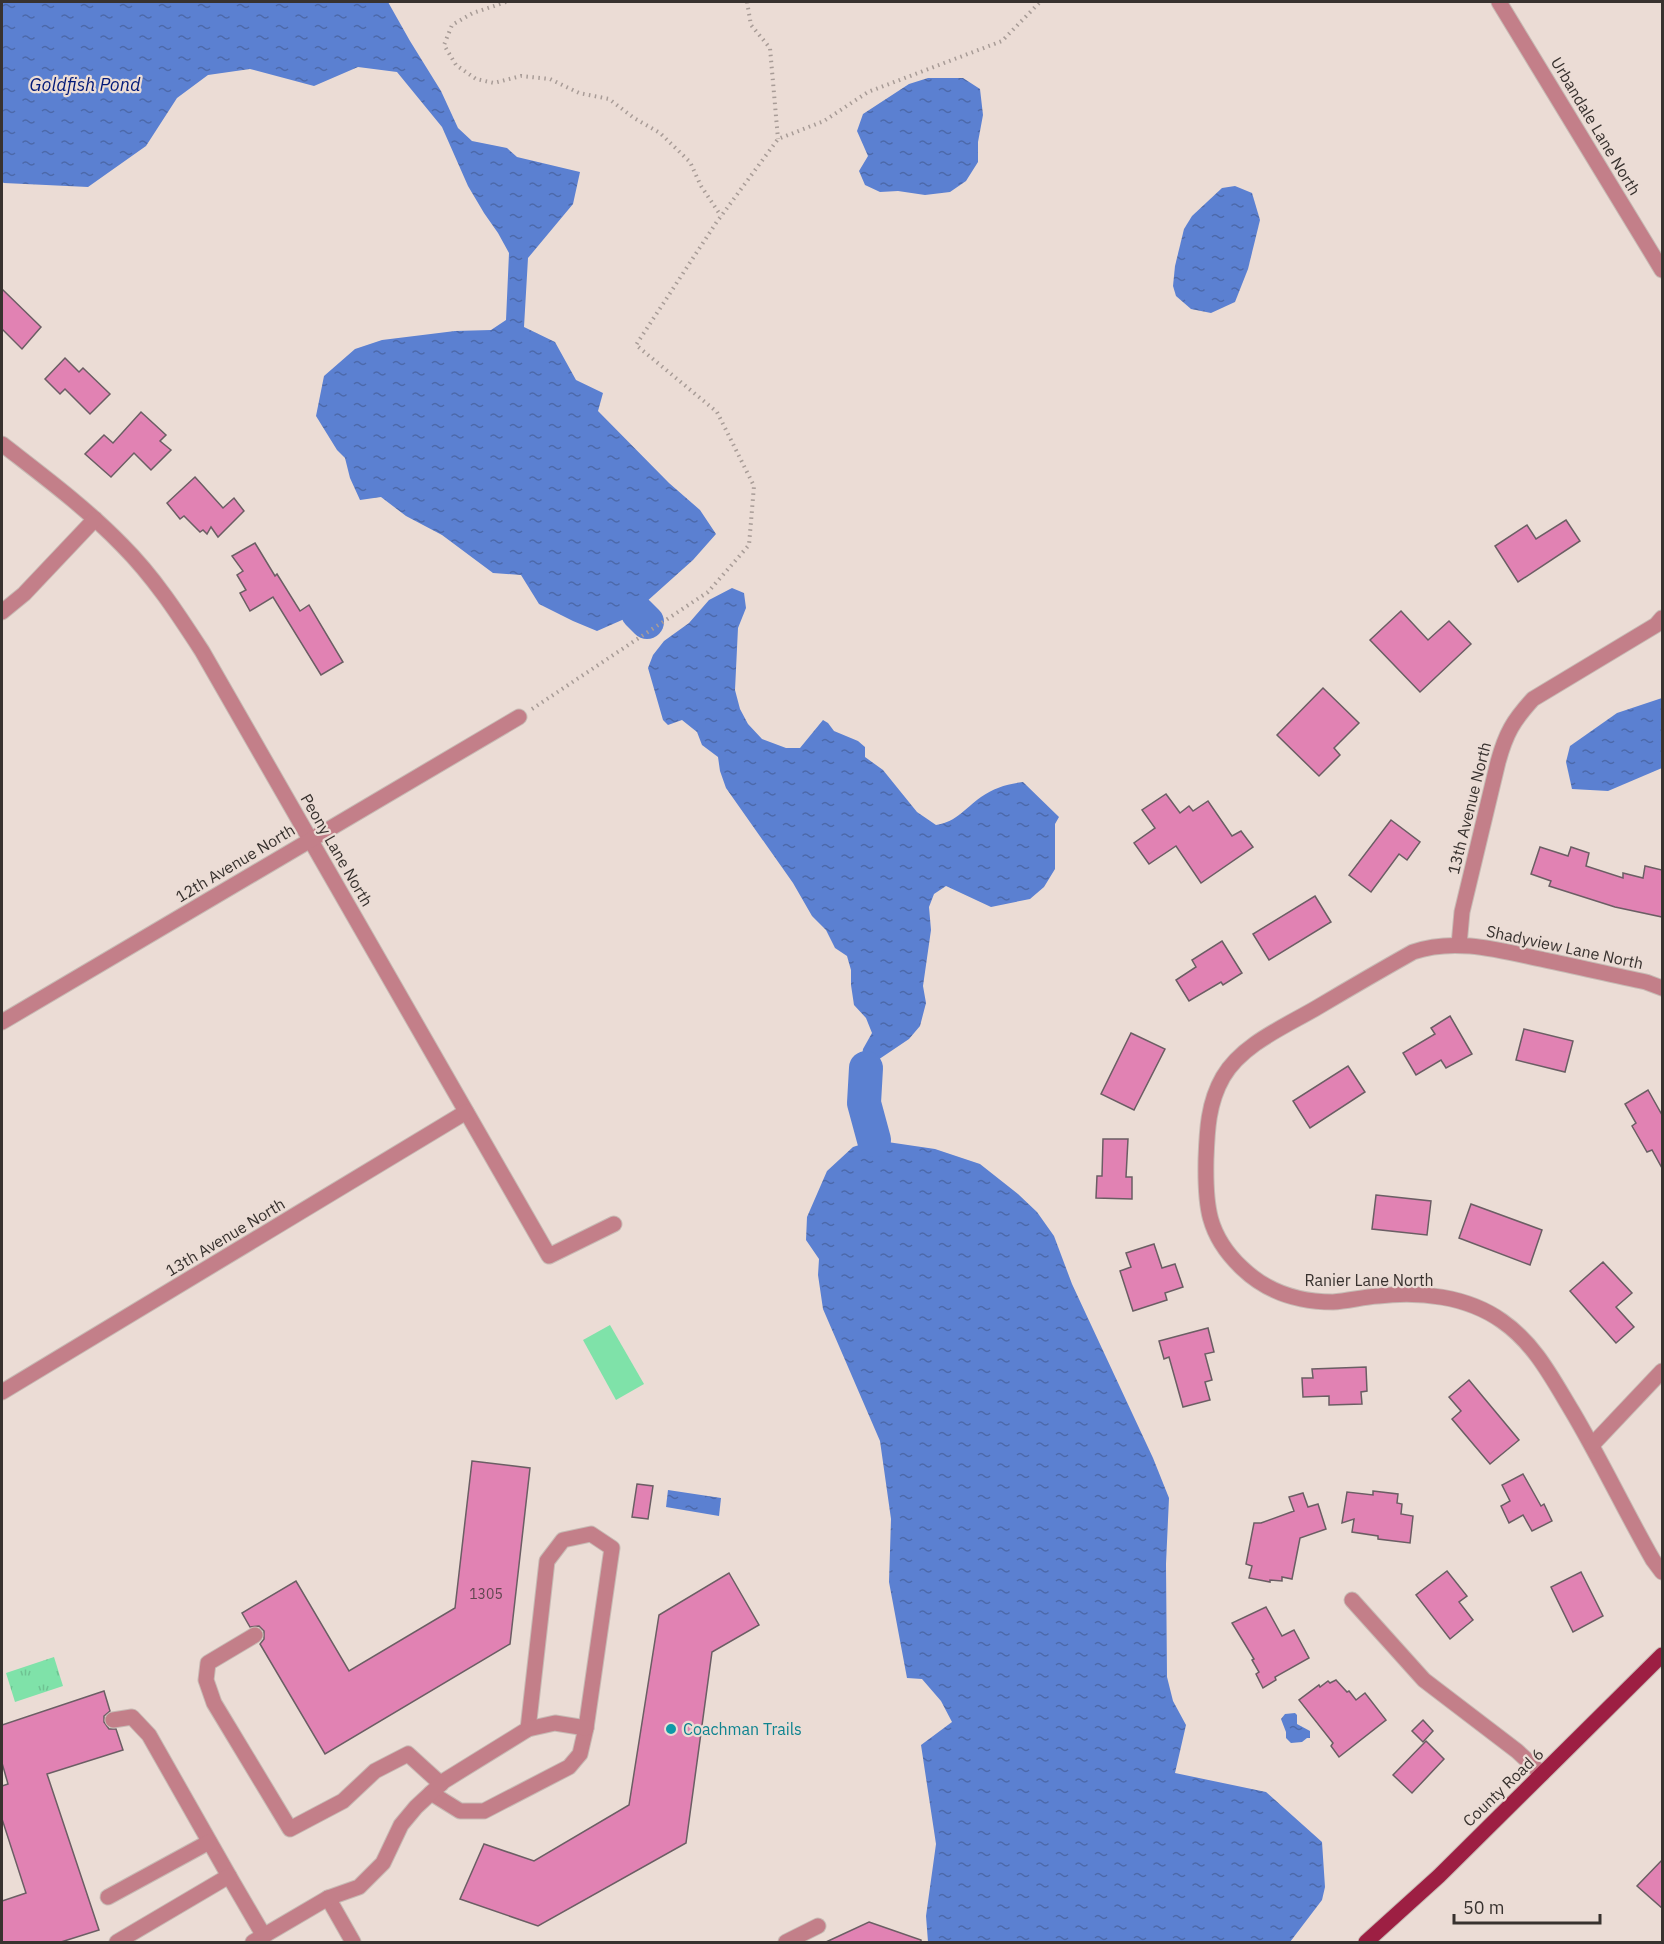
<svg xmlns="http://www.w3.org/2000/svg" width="1664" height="1944" font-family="'IBM Plex Sans',sans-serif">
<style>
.grass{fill:url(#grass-tufts)}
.pitch{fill:#7fe2a9}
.water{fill:url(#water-ripples)}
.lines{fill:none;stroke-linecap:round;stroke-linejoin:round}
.river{stroke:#5b80d1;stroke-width:34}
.building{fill:#e182b3;stroke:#6b5e64;stroke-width:1.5}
.minor-casing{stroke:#c7bab4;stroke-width:17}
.major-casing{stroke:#c7bab4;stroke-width:17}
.path{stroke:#a89c97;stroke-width:4;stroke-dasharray:1.5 4.5;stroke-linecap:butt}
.minor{stroke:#c37f89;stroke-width:15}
.major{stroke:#9d1f43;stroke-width:15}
.culture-dot{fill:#0f9aa8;stroke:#ebdcd5;stroke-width:2}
.labels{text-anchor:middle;stroke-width:4.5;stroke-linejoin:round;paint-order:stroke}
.number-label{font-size:14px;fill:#624650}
.street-label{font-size:16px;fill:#38322f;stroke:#ebdcd5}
.culture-label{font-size:16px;fill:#0d838f;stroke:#ebdcd5;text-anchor:start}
.water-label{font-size:18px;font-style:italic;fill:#011877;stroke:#ebdcd5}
</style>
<defs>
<pattern id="grass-tufts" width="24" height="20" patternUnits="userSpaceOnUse" patternTransform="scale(1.5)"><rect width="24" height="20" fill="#7fe2a9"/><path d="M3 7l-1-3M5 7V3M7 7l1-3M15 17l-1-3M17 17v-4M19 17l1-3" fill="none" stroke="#6ec292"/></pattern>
<pattern id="water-ripples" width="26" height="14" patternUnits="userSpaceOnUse" patternTransform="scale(1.5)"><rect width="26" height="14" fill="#5b80d1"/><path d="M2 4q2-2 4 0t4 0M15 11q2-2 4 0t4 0" fill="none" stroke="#4c69aa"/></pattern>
</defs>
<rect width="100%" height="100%" fill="#ebdcd5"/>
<!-- grass -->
<polygon class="grass" points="54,1657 63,1686 15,1702 6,1673"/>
<!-- pitch -->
<polygon class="pitch" points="610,1325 644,1384 616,1400 583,1340"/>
<!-- water -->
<g class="water">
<polygon points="2,2 388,2 410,41 441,91 458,128 472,141 507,148 517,157 580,172 573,204 528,258 524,327 555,342 576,380 603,393 598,411 669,483 700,510 716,534 693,560 645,603 638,613 597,631 573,621 539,604 521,575 493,573 442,535 406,516 381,497 360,500 350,478 345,458 337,450 316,416 324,376 355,349 382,340 455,331 491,330 506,320 509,253 498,233 484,213 468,186 442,127 397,72 358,67 314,86 250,69 208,75 177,98 146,146 88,187 4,183 2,182"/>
<polygon points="928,78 963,78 980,89 983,115 978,142 978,162 966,181 950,192 925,195 898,191 880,192 865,185 859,171 868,156 857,131 863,114 909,84"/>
<polygon points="1235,186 1252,193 1260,220 1248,269 1235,302 1211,313 1191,309 1176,296 1173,286 1175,266 1184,229 1192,216 1222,188"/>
<path d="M 732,588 L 744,593 L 746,608 L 738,628 L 735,690 L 740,709 L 748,724 L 762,739 L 786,748 L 800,748 L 823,720 L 828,723 L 834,731 L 858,741 L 865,747 L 865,757 L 883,770 L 917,812 L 936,825 C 958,821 964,809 981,797 C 994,788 1007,784 1023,782 L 1059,817 L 1055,824 L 1055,869 L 1044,887 L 1030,899 L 991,907 L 946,886 L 934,894 L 929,907 L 931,930 L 923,986 L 926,1003 L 920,1026 L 909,1039 L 866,1068 L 861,1062 L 863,1049 L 872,1033 L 866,1018 L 854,1005 L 851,985 L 851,970 L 847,956 L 835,948 L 826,930 L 812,916 L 793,883 L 726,788 L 720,771 L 718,757 L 702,745 L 697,732 L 682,720 L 668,725 L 663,720 L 648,668 L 653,655 L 664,641 L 689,623 L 709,600 Z"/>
<polygon points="1662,698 1662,768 1608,791 1572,789 1566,762 1570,746 1617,713"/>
<polygon points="874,1140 935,1149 980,1164 1018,1194 1037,1212 1054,1236 1072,1284 1153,1458 1169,1498 1166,1564 1167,1677 1173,1701 1186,1725 1175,1773 1266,1792 1322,1842 1325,1887 1322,1900 1290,1942 928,1942 926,1916 936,1844 921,1745 952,1722 941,1701 922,1679 907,1678 889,1582 891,1519 880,1441 823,1309 818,1275 819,1259 806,1240 807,1217 827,1171 853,1147"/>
<polygon points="668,1490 721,1498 719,1516 666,1507"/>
<polygon points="1295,1713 1297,1715 1297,1724 1310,1731 1310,1738 1307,1738 1302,1742 1291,1743 1286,1738 1286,1732 1281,1719 1285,1714"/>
</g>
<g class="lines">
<!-- river -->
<g class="river">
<polyline points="638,613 647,622"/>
<polyline points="866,1068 864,1103 874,1140"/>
</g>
</g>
<!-- building -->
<g class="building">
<polygon points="2,289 41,327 22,349 2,329"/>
<polygon points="65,358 79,372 83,368 110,394 90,414 65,389 60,394 45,379"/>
<polygon points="141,412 166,435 160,441 171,450 151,470 134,453 111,477 85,454 104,435 113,443"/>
<polygon points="195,477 223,508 234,498 244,511 218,537 211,527 207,534 203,530 200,532 184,516 180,519 167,503"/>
<polygon points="1566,520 1580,541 1518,582 1495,546 1527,525 1536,539"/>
<polygon points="255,543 275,576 277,574 300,611 309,605 343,662 321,675 273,597 250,611 240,593 246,590 237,575 243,571 232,556"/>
<polygon points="1401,611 1428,640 1449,621 1471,644 1420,692 1370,640"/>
<polygon points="1323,688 1359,723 1334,748 1340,755 1319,776 1277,735"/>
<polygon points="1166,794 1180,813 1189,806 1193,811 1208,801 1232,836 1241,831 1253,847 1201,883 1176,846 1149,864 1134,843 1155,828 1142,810"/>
<polygon points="1391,820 1420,842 1407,860 1399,854 1371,892 1349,875"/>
<polygon points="1540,847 1568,856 1571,847 1589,853 1586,866 1623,878 1623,873 1643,878 1645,866 1662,870 1662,917 1615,907 1549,886 1551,881 1531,874"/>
<polygon points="1315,896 1331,922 1269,960 1253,934"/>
<polygon points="1222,941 1242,973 1223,985 1221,982 1189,1001 1176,980 1196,967 1192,960"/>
<polygon points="1450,1016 1472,1054 1446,1068 1441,1060 1416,1075 1403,1053 1435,1034 1431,1028"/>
<polygon points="1524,1029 1573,1041 1565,1072 1516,1060"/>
<polygon points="1131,1033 1165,1049 1134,1110 1101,1094"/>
<polygon points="1348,1066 1365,1092 1310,1128 1293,1101"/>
<polygon points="1648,1090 1662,1115 1662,1168 1652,1150 1647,1152 1632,1126 1636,1123 1625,1104"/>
<polygon points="1103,1139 1128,1139 1126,1177 1132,1177 1132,1199 1096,1198 1097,1176 1102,1176"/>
<polygon points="1376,1195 1431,1201 1427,1235 1372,1229"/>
<polygon points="1471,1204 1542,1230 1530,1265 1459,1238"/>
<polygon points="1154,1244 1162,1268 1175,1264 1183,1287 1165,1293 1167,1300 1133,1311 1120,1271 1131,1267 1126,1253"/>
<polygon points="1603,1262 1632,1293 1616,1307 1634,1327 1616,1343 1570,1291"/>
<polygon points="1208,1328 1214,1352 1205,1354 1212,1380 1205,1382 1210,1400 1183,1407 1169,1357 1164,1359 1159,1341"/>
<polygon points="1366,1367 1367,1391 1361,1392 1362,1404 1329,1405 1329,1396 1303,1397 1302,1378 1313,1378 1312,1369"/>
<polygon points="1469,1380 1519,1440 1490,1464 1452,1419 1461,1411 1449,1397"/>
<polygon points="472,1461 530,1468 510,1644 325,1754 260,1644 264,1639 264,1631 259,1626 250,1627 242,1613 296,1581 349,1671 455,1608"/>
<polygon points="1523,1474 1541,1506 1544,1504 1552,1521 1532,1531 1523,1515 1509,1523 1501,1506 1510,1501 1502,1485"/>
<polygon points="637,1484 653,1486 648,1519 632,1517"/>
<polygon points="1373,1491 1398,1494 1397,1503 1402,1504 1401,1514 1413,1516 1410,1543 1378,1539 1378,1536 1352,1532 1354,1519 1342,1523 1347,1492 1373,1495"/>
<polygon points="1303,1493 1308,1507 1318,1504 1326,1529 1300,1538 1292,1579 1282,1577 1282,1581 1270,1580 1270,1582 1249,1578 1252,1566 1246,1564 1254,1523 1261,1523 1294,1511 1289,1497"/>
<polygon points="1447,1571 1467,1596 1459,1602 1473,1620 1450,1639 1416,1595"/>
<polygon points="1581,1572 1603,1616 1573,1632 1551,1587"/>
<polygon points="729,1573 759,1625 712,1652 686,1843 538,1926 460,1899 484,1844 534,1861 629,1805 659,1615"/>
<polygon points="1266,1607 1282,1636 1294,1630 1309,1658 1275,1677 1276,1680 1263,1688 1256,1674 1259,1672 1252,1660 1254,1659 1232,1623"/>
<polygon points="1336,1680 1347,1692 1349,1691 1356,1700 1365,1693 1386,1720 1339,1757 1331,1746 1333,1743 1299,1700 1319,1685 1320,1687 1328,1681 1330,1683"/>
<polygon points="104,1691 110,1711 104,1716 104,1722 109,1729 116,1729 123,1750 47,1774 99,1930 61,1942 2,1942 2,1901 26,1893 2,1819 2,1786 8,1784 2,1763 2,1725"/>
<polygon points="1423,1720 1433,1731 1423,1742 1412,1731"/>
<polygon points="1426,1741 1444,1759 1412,1793 1393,1775"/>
<polygon points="1662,1860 1662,1908 1637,1886"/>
<polygon points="869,1922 921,1940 921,1942 826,1942"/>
</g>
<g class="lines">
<defs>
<g id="minor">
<polyline points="1499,2 1662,270"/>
<path d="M 2,444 C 43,476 85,507 122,545 C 154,577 178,614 202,651 L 549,1256 L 614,1224"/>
<polyline points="2,612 24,594 95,519"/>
<path d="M 1459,945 L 1462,912 L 1498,762 C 1506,733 1513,721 1533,699 L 1656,625 L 1662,618"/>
<path d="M 1662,988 L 1646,982 C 1612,975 1579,967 1545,960 C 1502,951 1456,937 1413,952 C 1381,970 1350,988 1318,1007 C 1286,1026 1242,1044 1223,1077 C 1208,1103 1207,1131 1206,1159 C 1205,1205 1207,1235 1242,1268 C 1267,1292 1299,1302 1333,1302 C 1348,1301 1363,1297 1378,1296 C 1419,1291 1467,1296 1502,1321 C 1535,1344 1552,1378 1572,1411 C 1601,1460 1625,1511 1653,1560 L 1662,1572"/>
<polyline points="2,1022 519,717"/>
<polyline points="2,1392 466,1112"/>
<polyline points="1592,1445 1662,1371"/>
<polyline points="1352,1600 1424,1680 1517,1751 1542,1774"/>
<polyline points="255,1635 208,1663 206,1680 214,1703 290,1829 343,1801 375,1771 408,1754 441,1784"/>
<polyline points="113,1720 132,1717 149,1735 229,1876"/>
<polyline points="431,1793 460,1811 484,1811 569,1767 580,1754 586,1728 612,1548 591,1534 563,1540 547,1561 528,1729"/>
<polyline points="108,1897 209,1842"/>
<polyline points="328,1898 353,1942"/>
<polyline points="117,1942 229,1876 264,1936"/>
<polyline points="253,1942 328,1898 359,1887 383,1863 401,1825 416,1807 444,1781 528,1729 555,1723 586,1728"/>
<polyline points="786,1942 818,1926"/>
</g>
<polyline id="major" points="1366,1942 1439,1876 1662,1655"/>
</defs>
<!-- minor casing -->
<use href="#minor" class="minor-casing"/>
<!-- major casing -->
<use href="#major" class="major-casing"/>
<!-- path -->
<g class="path">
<polyline points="506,2 473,13 452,25 444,45 456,65 476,79 494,83 521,76 550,79 579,93 609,99 634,118 660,133 690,162 701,186 721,216"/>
<polyline points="747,2 751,25 770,48 778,139"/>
<polyline points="532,709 708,592 749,545 754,486 717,412 636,345 716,223 778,139 824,121 868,92 1002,41 1040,2"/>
</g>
<!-- minor -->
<use href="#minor" class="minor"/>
<!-- major -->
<use href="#major" class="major"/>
</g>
<!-- markers -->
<circle class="culture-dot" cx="671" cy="1729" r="6"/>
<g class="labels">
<!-- number labels -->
<g class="number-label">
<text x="486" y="1599">1305</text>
</g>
<!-- street labels -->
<g class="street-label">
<text transform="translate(1596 126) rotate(59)" y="6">Urbandale Lane North</text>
<text transform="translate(1469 808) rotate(-76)" y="6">13th Avenue North</text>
<text transform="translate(337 850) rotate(60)" y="6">Peony Lane North</text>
<text transform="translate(235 863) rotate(-31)" y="6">12th Avenue North</text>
<text transform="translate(1565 947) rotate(12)" y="6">Shadyview Lane North</text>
<text transform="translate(225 1237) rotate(-31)" y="6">13th Avenue North</text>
<text x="1369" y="1286">Ranier Lane North</text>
<text transform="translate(1503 1787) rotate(-44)" y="6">County Road 6</text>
</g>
<!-- culture labels -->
<g class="culture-label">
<text x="683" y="1735">Coachman Trails</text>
</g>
<!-- water labels -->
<g class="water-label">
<text x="85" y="91">Goldfish Pond</text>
</g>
</g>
<!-- border -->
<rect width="1664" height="1944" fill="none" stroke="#38322f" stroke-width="6"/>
<!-- scale -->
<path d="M1454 1914v9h146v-9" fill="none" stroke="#38322f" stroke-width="3"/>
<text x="1463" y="1914" font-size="18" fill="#38322f" stroke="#ebdcd5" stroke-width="4.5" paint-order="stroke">50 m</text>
</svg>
